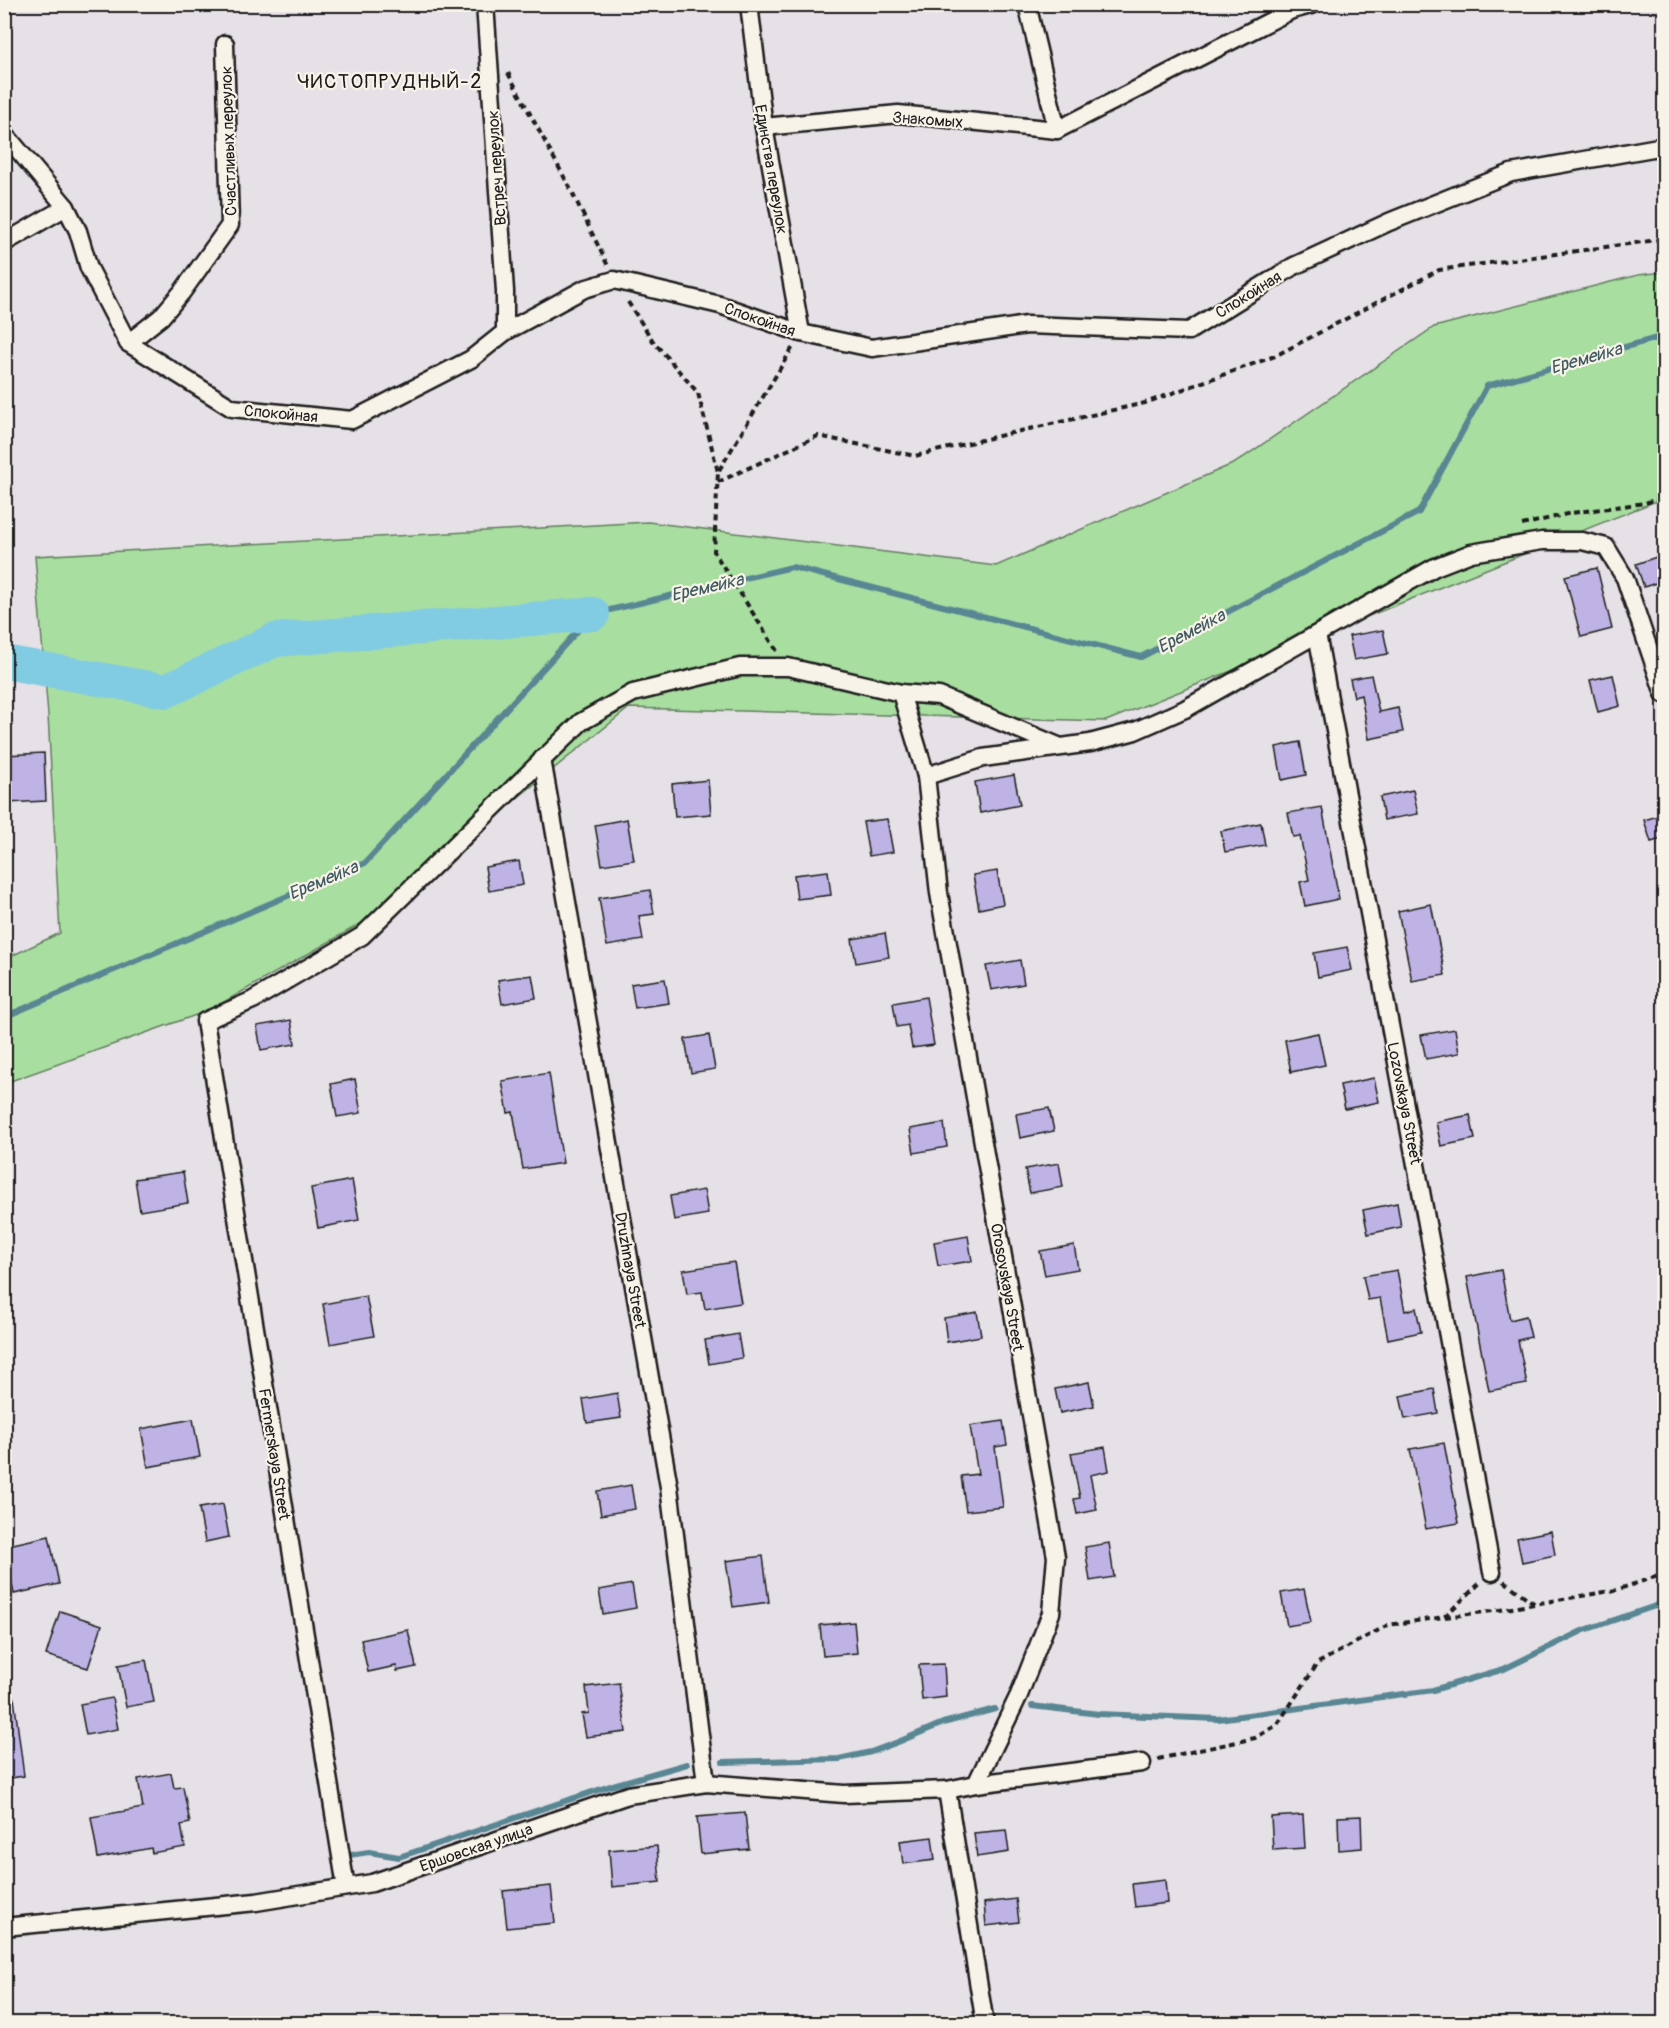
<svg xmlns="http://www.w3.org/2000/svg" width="1669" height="2028" font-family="Pangolin,sans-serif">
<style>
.green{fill:#a8dea0;stroke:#627d5e;stroke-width:1.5}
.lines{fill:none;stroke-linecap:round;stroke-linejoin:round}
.stream{stroke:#598693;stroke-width:6}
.river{stroke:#82cce3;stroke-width:34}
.building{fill:#beb3e4;stroke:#1c1c1c;stroke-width:1.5}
.street-casing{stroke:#1c1c1c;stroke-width:21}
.path{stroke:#1c1c1c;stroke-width:4;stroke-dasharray:6 4.5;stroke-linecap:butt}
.street{stroke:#f7f3e8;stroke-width:16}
.labels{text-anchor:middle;stroke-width:4.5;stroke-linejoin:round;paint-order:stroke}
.street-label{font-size:16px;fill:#1c1c1c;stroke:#f7f3e8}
.water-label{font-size:18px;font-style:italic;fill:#405a62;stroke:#f7f3e8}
.quarter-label{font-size:20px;letter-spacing:1.5px;fill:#1c1c1c;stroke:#f7f3e8}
</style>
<rect width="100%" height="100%" fill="#e6e0e7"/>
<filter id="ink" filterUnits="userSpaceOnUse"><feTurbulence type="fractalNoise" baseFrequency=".0167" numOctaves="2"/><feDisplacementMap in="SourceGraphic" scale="12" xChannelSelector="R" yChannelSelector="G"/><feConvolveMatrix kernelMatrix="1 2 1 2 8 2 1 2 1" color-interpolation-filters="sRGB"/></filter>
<g filter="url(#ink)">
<!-- green -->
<polygon class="green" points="1664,272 1664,498 1106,721 629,708 362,923 210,1010 5,1083 5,959 60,933 48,715 35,556 648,522 996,566 1235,463 1434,327 1638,275"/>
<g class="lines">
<!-- stream -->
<g class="stream">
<polyline points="4,1017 365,863 593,614 792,567 1141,657 1419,512 1487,386 1664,336"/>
<polyline points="1032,1706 1099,1714 1218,1719 1433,1690 1504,1669 1582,1631 1664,1603"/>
<polyline points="723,1762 839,1759 871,1752 898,1742 943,1723 995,1709"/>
<polyline points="349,1855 369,1852 399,1857 613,1785 687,1764"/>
</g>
<!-- river -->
<polyline class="river" points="4,662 166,691 275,640 593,614"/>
</g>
<!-- building -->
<g class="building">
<polygon points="1665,554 1665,580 1644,587 1636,564"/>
<polygon points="1597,568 1612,629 1581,637 1565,576"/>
<polygon points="1383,630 1388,654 1354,660 1349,636"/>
<polygon points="1371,675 1379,712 1398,708 1403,732 1369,739 1361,695 1354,697 1350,679"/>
<polygon points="1613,675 1620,706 1598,712 1590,680"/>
<polygon points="1300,742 1306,775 1282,780 1276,747"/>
<polygon points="44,753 46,801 6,803 4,755"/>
<polygon points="1014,775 1020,805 980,813 975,782"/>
<polygon points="708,780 711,814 675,817 672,784"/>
<polygon points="1413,790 1418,814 1384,820 1380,797"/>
<polygon points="1322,807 1339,899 1305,906 1300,882 1309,880 1300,836 1293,837 1288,813"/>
<polygon points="1665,814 1665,838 1651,842 1644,820"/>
<polygon points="627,819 634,860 602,865 595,825"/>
<polygon points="887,819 893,852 869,856 863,822"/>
<polygon points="1261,823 1265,845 1225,852 1221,831"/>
<polygon points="519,861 523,885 489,891 485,867"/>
<polygon points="828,871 831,895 797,899 794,875"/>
<polygon points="997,871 1003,904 979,909 973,875"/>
<polygon points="650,890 654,914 639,916 643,940 607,946 599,898"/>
<polygon points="1431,904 1445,975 1412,981 1398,911"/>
<polygon points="885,933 889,957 856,963 852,939"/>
<polygon points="1347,947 1352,970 1318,977 1314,953"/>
<polygon points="1020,960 1024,984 991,990 986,966"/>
<polygon points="532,975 536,998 502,1004 498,980"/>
<polygon points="665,979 669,1003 635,1008 631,984"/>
<polygon points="926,997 934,1045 912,1048 908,1025 897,1027 893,1003"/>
<polygon points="291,1020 295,1044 261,1050 257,1026"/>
<polygon points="1455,1029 1459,1053 1426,1059 1421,1035"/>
<polygon points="1318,1033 1325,1065 1291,1072 1285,1040"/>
<polygon points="709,1035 715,1069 691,1073 685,1039"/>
<polygon points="549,1073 563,1163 523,1169 513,1112 508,1113 502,1081"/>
<polygon points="1374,1078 1379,1102 1345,1109 1340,1085"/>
<polygon points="355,1079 361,1113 337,1117 331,1084"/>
<polygon points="1049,1108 1054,1131 1020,1138 1016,1114"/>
<polygon points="1470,1115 1475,1139 1441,1146 1436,1122"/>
<polygon points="944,1123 947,1147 914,1153 910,1129"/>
<polygon points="1059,1163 1063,1187 1030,1193 1025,1169"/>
<polygon points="183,1172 188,1203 140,1211 135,1179"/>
<polygon points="352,1180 359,1220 318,1228 311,1188"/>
<polygon points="704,1190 708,1214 674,1220 670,1196"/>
<polygon points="1397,1203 1401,1227 1368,1234 1363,1210"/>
<polygon points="968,1236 972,1261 938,1266 934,1242"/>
<polygon points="1074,1245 1078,1269 1045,1275 1040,1251"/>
<polygon points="734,1262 741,1303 705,1309 702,1292 687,1294 683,1270"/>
<polygon points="1397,1270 1405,1311 1416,1308 1421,1332 1388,1339 1380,1298 1368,1300 1363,1276"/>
<polygon points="1501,1270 1510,1320 1526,1316 1531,1337 1518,1340 1527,1384 1489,1391 1467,1277"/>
<polygon points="366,1296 374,1336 330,1344 323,1304"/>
<polygon points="977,1312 981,1336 947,1342 944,1318"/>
<polygon points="738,1334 742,1358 709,1364 705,1340"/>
<polygon points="1089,1382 1094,1406 1060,1413 1055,1389"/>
<polygon points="1434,1389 1438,1413 1405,1419 1400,1396"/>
<polygon points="617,1393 621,1418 587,1423 583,1399"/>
<polygon points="193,1419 200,1457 148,1467 141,1429"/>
<polygon points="1003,1421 1007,1445 995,1447 1003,1507 966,1511 961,1476 978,1474 970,1426"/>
<polygon points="1444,1443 1459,1523 1426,1529 1410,1449"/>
<polygon points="1105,1447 1109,1471 1090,1475 1097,1510 1077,1514 1074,1499 1080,1498 1071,1453"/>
<polygon points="631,1485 635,1509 601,1515 597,1491"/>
<polygon points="223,1504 229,1537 205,1542 199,1508"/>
<polygon points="1551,1531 1555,1555 1522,1562 1517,1538"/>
<polygon points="49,1536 59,1584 14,1594 4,1546"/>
<polygon points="1109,1543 1114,1577 1090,1581 1085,1547"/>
<polygon points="763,1556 769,1602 733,1607 726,1561"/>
<polygon points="632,1584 636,1608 603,1614 599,1590"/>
<polygon points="1304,1589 1311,1622 1287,1626 1281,1593"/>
<polygon points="60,1611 102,1625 88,1668 46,1655"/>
<polygon points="854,1622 857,1653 823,1656 820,1625"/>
<polygon points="408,1630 416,1667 397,1671 396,1666 368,1672 361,1640"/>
<polygon points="146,1660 154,1702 126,1707 118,1665"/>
<polygon points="944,1664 946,1697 922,1700 919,1665"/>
<polygon points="619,1683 626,1732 586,1737 582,1714 589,1713 586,1687"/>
<polygon points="14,1698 24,1776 4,1779 4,1699"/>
<polygon points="112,1698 118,1729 86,1735 80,1704"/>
<polygon points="171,1773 174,1788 183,1787 190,1823 181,1825 185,1847 152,1853 151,1848 98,1858 91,1817 143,1808 138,1779"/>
<polygon points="745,1813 749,1849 701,1854 697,1817"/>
<polygon points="1303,1815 1305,1848 1273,1850 1271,1817"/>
<polygon points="1361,1816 1362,1848 1339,1850 1338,1817"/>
<polygon points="1006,1830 1009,1852 977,1857 974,1833"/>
<polygon points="932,1837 935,1860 903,1864 900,1841"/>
<polygon points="657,1846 660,1882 612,1887 609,1850"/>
<polygon points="1165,1880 1167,1903 1135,1907 1132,1884"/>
<polygon points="551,1886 555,1923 507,1928 503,1891"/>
<polygon points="1016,1899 1019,1922 986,1926 984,1903"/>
</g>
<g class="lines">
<defs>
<g id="street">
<polyline points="485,4 505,291 505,332"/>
<polyline points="749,4 764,127 801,333"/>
<polyline points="1027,4 1057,130"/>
<polyline points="764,127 898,114 1057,130 1292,10 1314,4"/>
<polyline points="4,133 66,207 78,231 89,268 128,343 232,408 352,420 471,359 505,332 584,289 614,280 720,305 801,333 872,348 1027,325 1189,331 1294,266 1389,222 1511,173 1664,146"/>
<polyline points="4,243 66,207"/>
<polyline points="128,343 161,317 182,292 230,225 225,44"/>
<polyline points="1317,634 1492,1572"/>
<polyline points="901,693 939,696 1058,746"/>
<polyline points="542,759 669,1487 706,1783"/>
<polyline points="926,776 983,758 1090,743 1135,731 1185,709 1435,567 1471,553 1542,541 1582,541 1606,547 1625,578 1664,694"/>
<polyline points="346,1887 205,1021 253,1000 362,936 581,722 633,693 740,667 788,667 901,693 926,776 939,893 1056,1557 1051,1613 1019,1695 976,1784"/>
<polyline points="4,1927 256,1902 372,1883 628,1795 706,1783 844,1794 947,1790"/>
<polyline points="985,2024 947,1790 976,1784 1142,1763"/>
</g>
</defs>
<!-- street casing -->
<use href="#street" class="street-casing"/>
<!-- path -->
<g class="path">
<polyline points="508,73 570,188 608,266"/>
<polyline points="628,302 653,341 698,393 718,472"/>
<polyline points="718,482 818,436 915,456 1007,434 1145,403 1275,356 1439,270 1664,239"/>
<polyline points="1522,525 1571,513 1645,503 1664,497"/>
<polyline points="777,651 714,552 718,472 793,347"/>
<polyline points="1504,1581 1535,1604"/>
<polyline points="1445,1617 1500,1610 1616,1590 1664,1574"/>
<polyline points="1158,1759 1255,1738 1277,1725 1318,1663 1388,1625 1444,1617 1480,1583"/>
</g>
<!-- street -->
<use href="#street" class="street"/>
</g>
</g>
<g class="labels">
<!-- street labels -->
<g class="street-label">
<text transform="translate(928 119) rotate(4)" y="6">Знакомых</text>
<text transform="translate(228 141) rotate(-92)" y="6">Счастливых переулок</text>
<text transform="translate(496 168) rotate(-94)" y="6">Встреч переулок</text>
<text transform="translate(772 169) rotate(80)" y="6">Единства переулок</text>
<text transform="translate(1248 294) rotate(-32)" y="6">Спокойная</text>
<text transform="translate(760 319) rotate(19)" y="6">Спокойная</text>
<text transform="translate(281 413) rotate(5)" y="6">Спокойная</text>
<text transform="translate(1405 1103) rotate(79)" y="6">Lozovskaya Street</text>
<text transform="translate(631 1270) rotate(80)" y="6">Druzhnaya Street</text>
<text transform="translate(1008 1287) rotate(80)" y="6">Orosovskaya Street</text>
<text transform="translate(275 1454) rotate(81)" y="6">Fermerskaya Street</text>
<text transform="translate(476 1847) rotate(-19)" y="6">Ершовская улица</text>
</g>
<!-- water labels -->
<g class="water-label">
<text transform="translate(1586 358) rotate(-16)" y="6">Еремейка</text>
<text transform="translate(707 587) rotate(-13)" y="6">Еремейка</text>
<text transform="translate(1191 631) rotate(-28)" y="6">Еремейка</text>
<text transform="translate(323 880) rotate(-23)" y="6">Еремейка</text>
</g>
<!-- quarter labels -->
<g class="quarter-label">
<text x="390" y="88">ЧИСТОПРУДНЫЙ-2</text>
</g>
</g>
<!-- margin -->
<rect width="1669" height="2028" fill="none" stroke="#f7f3e8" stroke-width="24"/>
<rect x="12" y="12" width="1645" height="2004" fill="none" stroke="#1c1c1c" stroke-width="2" filter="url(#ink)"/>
</svg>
